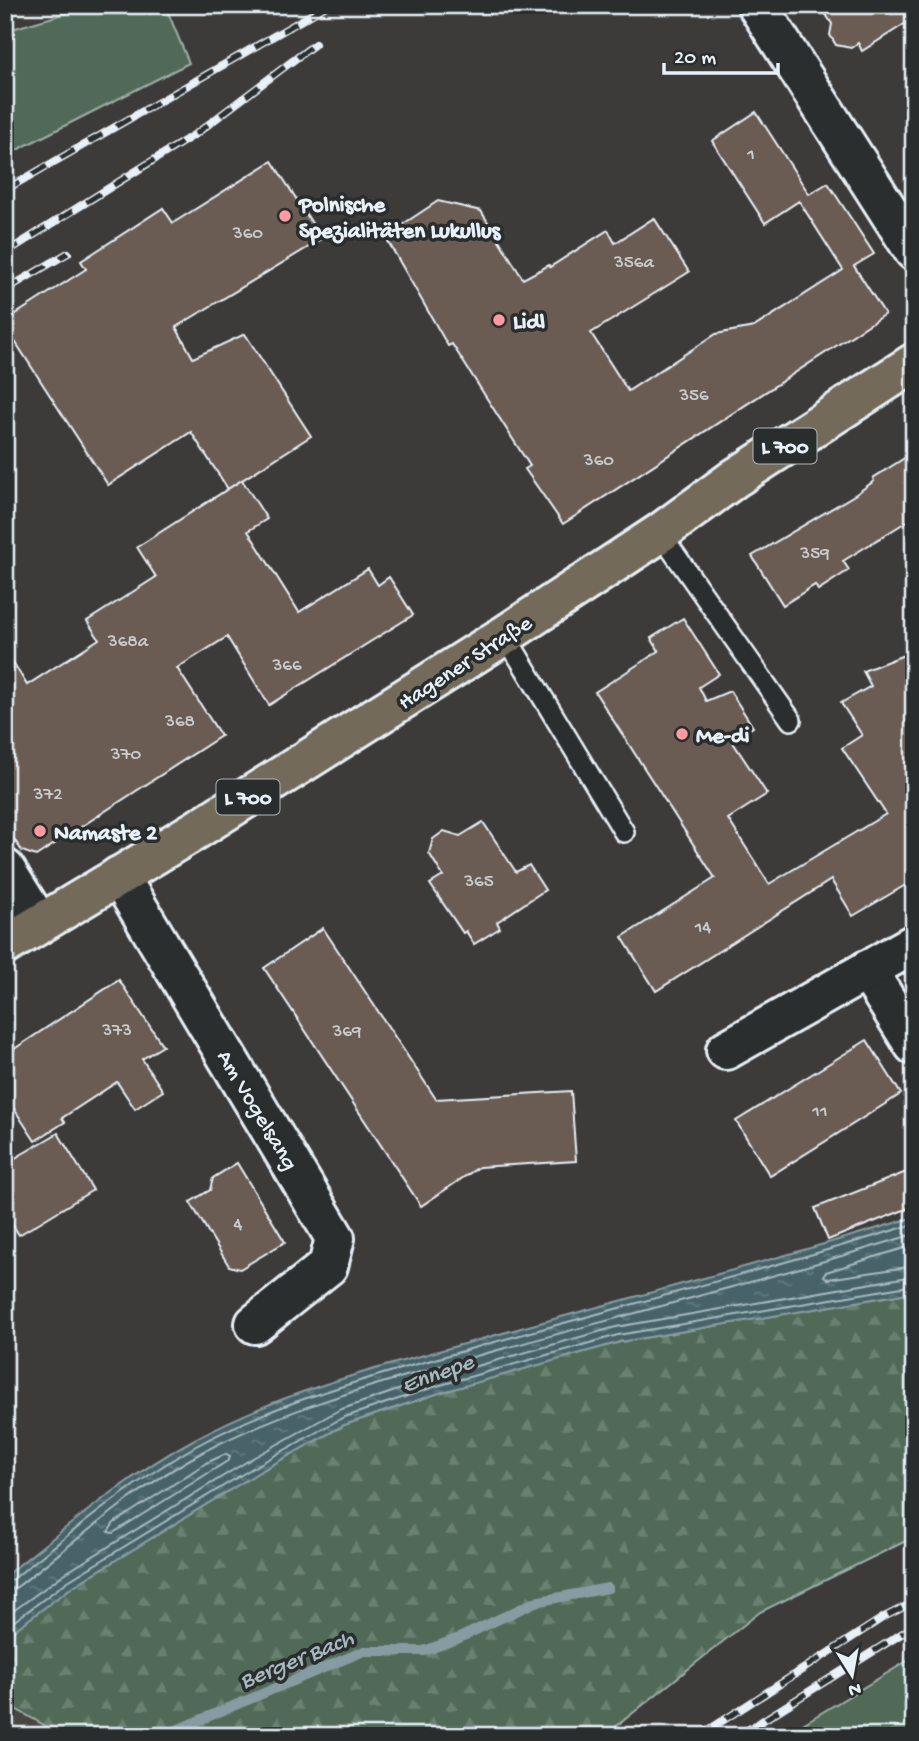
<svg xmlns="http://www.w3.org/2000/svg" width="919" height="1741" font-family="'Gochi Hand',sans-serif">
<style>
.built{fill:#4a4540}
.green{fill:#516b59;stroke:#9caea8;stroke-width:2}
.forest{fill:url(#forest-firs);stroke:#9caea8;stroke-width:2}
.water{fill:url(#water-ripples);stroke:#879ca2;stroke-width:2}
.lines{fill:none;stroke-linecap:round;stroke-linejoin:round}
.shore{stroke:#a7b9bf;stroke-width:2}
.stream{stroke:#879ca2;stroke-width:10}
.building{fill:#6a5b52;stroke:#e8f1f8;stroke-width:2}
.service-casing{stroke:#e8f1f8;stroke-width:24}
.minor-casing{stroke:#e8f1f8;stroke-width:44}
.primary-casing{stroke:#e8f1f8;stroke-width:44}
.service{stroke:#2a2d2e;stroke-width:19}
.minor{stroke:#2a2d2e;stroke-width:38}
.primary{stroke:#736b5a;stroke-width:38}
.rail-casing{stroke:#e8f1f8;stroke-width:8}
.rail{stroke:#2a2d2e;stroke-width:5;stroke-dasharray:16;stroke-linecap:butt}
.poi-dot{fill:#ff9aa2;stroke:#2a2d2e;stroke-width:2.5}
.labels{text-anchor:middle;stroke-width:7;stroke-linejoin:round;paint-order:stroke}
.number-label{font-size:19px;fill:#c8ccce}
.shield{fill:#2a2d2e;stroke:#afb6bb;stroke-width:2}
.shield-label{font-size:21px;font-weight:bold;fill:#e8f1f8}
.poi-label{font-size:23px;font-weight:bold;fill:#e8f1f8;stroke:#2a2d2e;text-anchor:start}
.street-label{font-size:23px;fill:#e8f1f8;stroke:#2a2d2e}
.water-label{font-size:24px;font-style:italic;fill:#a7b9bf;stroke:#2a2d2e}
</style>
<defs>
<pattern id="forest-firs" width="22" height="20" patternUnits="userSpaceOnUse" patternTransform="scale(1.75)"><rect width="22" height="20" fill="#516b59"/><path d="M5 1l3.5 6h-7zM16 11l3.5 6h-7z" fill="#6a8172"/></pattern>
<pattern id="water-ripples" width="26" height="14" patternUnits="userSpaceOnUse" patternTransform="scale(1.75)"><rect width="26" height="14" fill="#466469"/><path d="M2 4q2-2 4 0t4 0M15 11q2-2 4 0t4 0" fill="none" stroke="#617b7f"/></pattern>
</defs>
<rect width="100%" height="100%" fill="#3d3b39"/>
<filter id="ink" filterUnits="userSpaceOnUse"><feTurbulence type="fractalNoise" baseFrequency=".0143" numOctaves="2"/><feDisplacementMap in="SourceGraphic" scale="14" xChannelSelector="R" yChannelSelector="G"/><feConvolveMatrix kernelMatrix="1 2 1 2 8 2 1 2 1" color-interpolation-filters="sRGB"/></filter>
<g filter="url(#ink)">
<!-- built -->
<polygon class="built" points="5,1703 57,1732 57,1736 5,1736"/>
<!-- green -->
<g class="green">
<polygon points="94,5 165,5 189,63 5,156 5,31"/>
<polygon points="914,1657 914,1736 783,1736"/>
</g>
<!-- forest -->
<polygon class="forest" points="914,1292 914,1537 760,1612 604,1736 57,1736 56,1732 5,1703 5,1637 72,1587 259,1472 344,1425 439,1393 620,1342"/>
<!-- water -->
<path class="water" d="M 914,1217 L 914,1292 L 620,1342 L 439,1393 L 344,1425 L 259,1472 L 72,1587 L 5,1637 L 5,1576 C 65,1529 125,1477 193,1440 C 280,1392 377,1368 471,1342 C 619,1300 768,1263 914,1217 Z"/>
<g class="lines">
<!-- shore -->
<g class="shore">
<polyline points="914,1245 826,1272 824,1276 828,1279 914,1266"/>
<polygon points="226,1454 230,1456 229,1460 113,1533 108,1532 114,1523 206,1463"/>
<path d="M 5,1581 L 12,1580 C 71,1533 130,1483 196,1446 C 282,1399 377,1376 470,1349 C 618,1307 767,1270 914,1224"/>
<path d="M 5,1590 L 17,1587 C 76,1541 135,1489 201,1453 C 289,1406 385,1382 480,1355 C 625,1315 771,1279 914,1234"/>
<polyline points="5,1617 64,1574 251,1459 339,1410 434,1378 616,1327 914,1276"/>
<polyline points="5,1628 68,1581 256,1466 342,1418 437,1386 618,1335 914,1285"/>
</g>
<!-- stream -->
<polyline class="stream" points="162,1736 364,1651 424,1651 457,1639 535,1602 608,1588"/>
</g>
<!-- building -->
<g class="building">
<polygon points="820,5 914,5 914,18 862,51 858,43 851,48 836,45 830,35 832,24"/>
<polygon points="756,112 809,194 828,183 874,254 854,266 885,314 563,524 525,469 530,466 452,344 448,346 385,236 438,201 481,211 523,279 549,265 550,267 608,230 615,243 654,218 689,272 591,333 628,391 716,334 754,327 843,270 799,201 765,223 712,141"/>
<polygon points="272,161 322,239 176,327 193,358 245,334 311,436 228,489 191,432 108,485 5,326 5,321 86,269 81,261 163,208 173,223"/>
<polygon points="914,452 914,517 843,561 849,570 818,590 815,585 783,605 752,556 856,494 874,481 873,478"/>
<polygon points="242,480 267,519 248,531 299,612 368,569 378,585 389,577 413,615 269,705 227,637 177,668 221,736 36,856 22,851 5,826 5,649 27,685 99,639 87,621 156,577 137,547"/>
<polygon points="683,618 719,674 699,687 706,701 730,691 753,727 732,741 767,794 728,819 769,884 886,814 842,748 862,735 841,703 871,686 863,671 914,651 914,880 853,916 831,880 656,991 622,937 715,878 595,692 659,651 651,638"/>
<polygon points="483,822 516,872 529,865 545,890 497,922 500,928 474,944 466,931 463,933 430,884 443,876 429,853 433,839 444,831 460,836"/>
<polygon points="323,928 436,1099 571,1091 576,1161 479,1167 421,1206 264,968"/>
<polygon points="119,980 163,1046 142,1059 163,1091 135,1109 117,1082 62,1118 65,1122 35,1141 5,1095 5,1055"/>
<polygon points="867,1040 901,1094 770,1176 736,1121"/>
<polygon points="58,1133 93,1190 19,1235 5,1212 5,1164"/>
<polygon points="237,1163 285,1242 240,1269 229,1266 190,1202 210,1190 213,1178"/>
<polygon points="914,1169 914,1206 828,1240 815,1208"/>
</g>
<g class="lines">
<defs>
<g id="service">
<polyline points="660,533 791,720"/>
<polyline points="505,635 624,832"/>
</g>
<g id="minor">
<polyline points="757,5 914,251"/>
<polyline points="5,869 39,923"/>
<polyline points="119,876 335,1238 328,1266 255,1324"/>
<polyline points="867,970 914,1045"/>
<polyline points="726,1050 914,944"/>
</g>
<polyline id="primary" points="5,945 196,830 505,635 660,533 735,478 914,363"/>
</defs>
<!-- service casing -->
<use href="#service" class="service-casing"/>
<!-- minor casing -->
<use href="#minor" class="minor-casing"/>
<!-- primary casing -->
<use href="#primary" class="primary-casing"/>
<!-- service -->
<use href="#service" class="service"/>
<!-- minor -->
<use href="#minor" class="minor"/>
<!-- primary -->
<use href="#primary" class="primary"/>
<defs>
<g id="rail">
<polyline points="5,190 328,5"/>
<polyline points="5,253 197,133 315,44"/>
<polyline points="5,290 68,253"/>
<polyline points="699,1736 884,1617 914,1602"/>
<polyline points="738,1736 914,1626"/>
</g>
</defs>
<!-- rail casing -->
<use href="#rail" class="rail-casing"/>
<!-- rail -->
<use href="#rail" class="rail"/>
</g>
</g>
<!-- markers -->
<g class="poi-dot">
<circle cx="285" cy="216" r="7"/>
<circle cx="499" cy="320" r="7"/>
<circle cx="682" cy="734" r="7"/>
<circle cx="40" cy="831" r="7"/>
</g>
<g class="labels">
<!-- number labels -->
<g class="number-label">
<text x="751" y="159">1</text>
<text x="248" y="238">360</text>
<text x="634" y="267">356a</text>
<text x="694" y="400">356</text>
<text x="599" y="465">360</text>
<text x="815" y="558">359</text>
<text x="128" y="646">368a</text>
<text x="287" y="670">366</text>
<text x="180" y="726">368</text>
<text x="126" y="759">370</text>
<text x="48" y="799">372</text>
<text x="479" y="886">365</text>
<text x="703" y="932">14</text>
<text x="117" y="1035">373</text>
<text x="347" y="1036">369</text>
<text x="820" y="1116">11</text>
<text x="238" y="1229">4</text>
</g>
<!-- shield labels -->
<g class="shield">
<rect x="753.5" y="428.5" width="63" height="35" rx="5"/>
<rect x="216.5" y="779.5" width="63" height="35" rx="5"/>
</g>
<g class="shield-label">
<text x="785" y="453">L 700</text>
<text x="248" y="804">L 700</text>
</g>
<!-- poi labels -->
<g class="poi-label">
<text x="299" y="211">Polnische<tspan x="299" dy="26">Spezialitäten Lukullus</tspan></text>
<text x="513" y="328">Lidl</text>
<text x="696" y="742">Me-di</text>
<text x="54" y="839">Namaste 2</text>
</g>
<!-- street labels -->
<g class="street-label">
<text transform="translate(464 661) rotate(-33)" y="8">Hagener Straße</text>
<text transform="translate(259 1109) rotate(59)" y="8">Am Vogelsang</text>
</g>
<!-- water labels -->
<g class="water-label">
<text transform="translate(437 1372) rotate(-20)" y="8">Ennepe</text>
<text transform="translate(296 1658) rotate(-22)" y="8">Berger Bach</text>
</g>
</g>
<!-- margin -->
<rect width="919" height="1741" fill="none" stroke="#2a2d2e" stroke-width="28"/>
<rect x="14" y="14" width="891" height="1713" fill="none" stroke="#e8f1f8" stroke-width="2.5" filter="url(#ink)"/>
<!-- north arrow -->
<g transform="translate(852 1675) rotate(169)" stroke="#2a2d2e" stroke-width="5" paint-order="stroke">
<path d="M0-5L12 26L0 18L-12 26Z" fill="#e8f1f8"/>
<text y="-10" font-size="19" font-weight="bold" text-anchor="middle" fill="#e8f1f8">N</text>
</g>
<!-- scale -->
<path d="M664 63v10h114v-10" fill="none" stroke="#e8f1f8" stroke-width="3.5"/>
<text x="674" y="63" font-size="21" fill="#e8f1f8" stroke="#2a2d2e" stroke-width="5" paint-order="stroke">20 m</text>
</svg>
